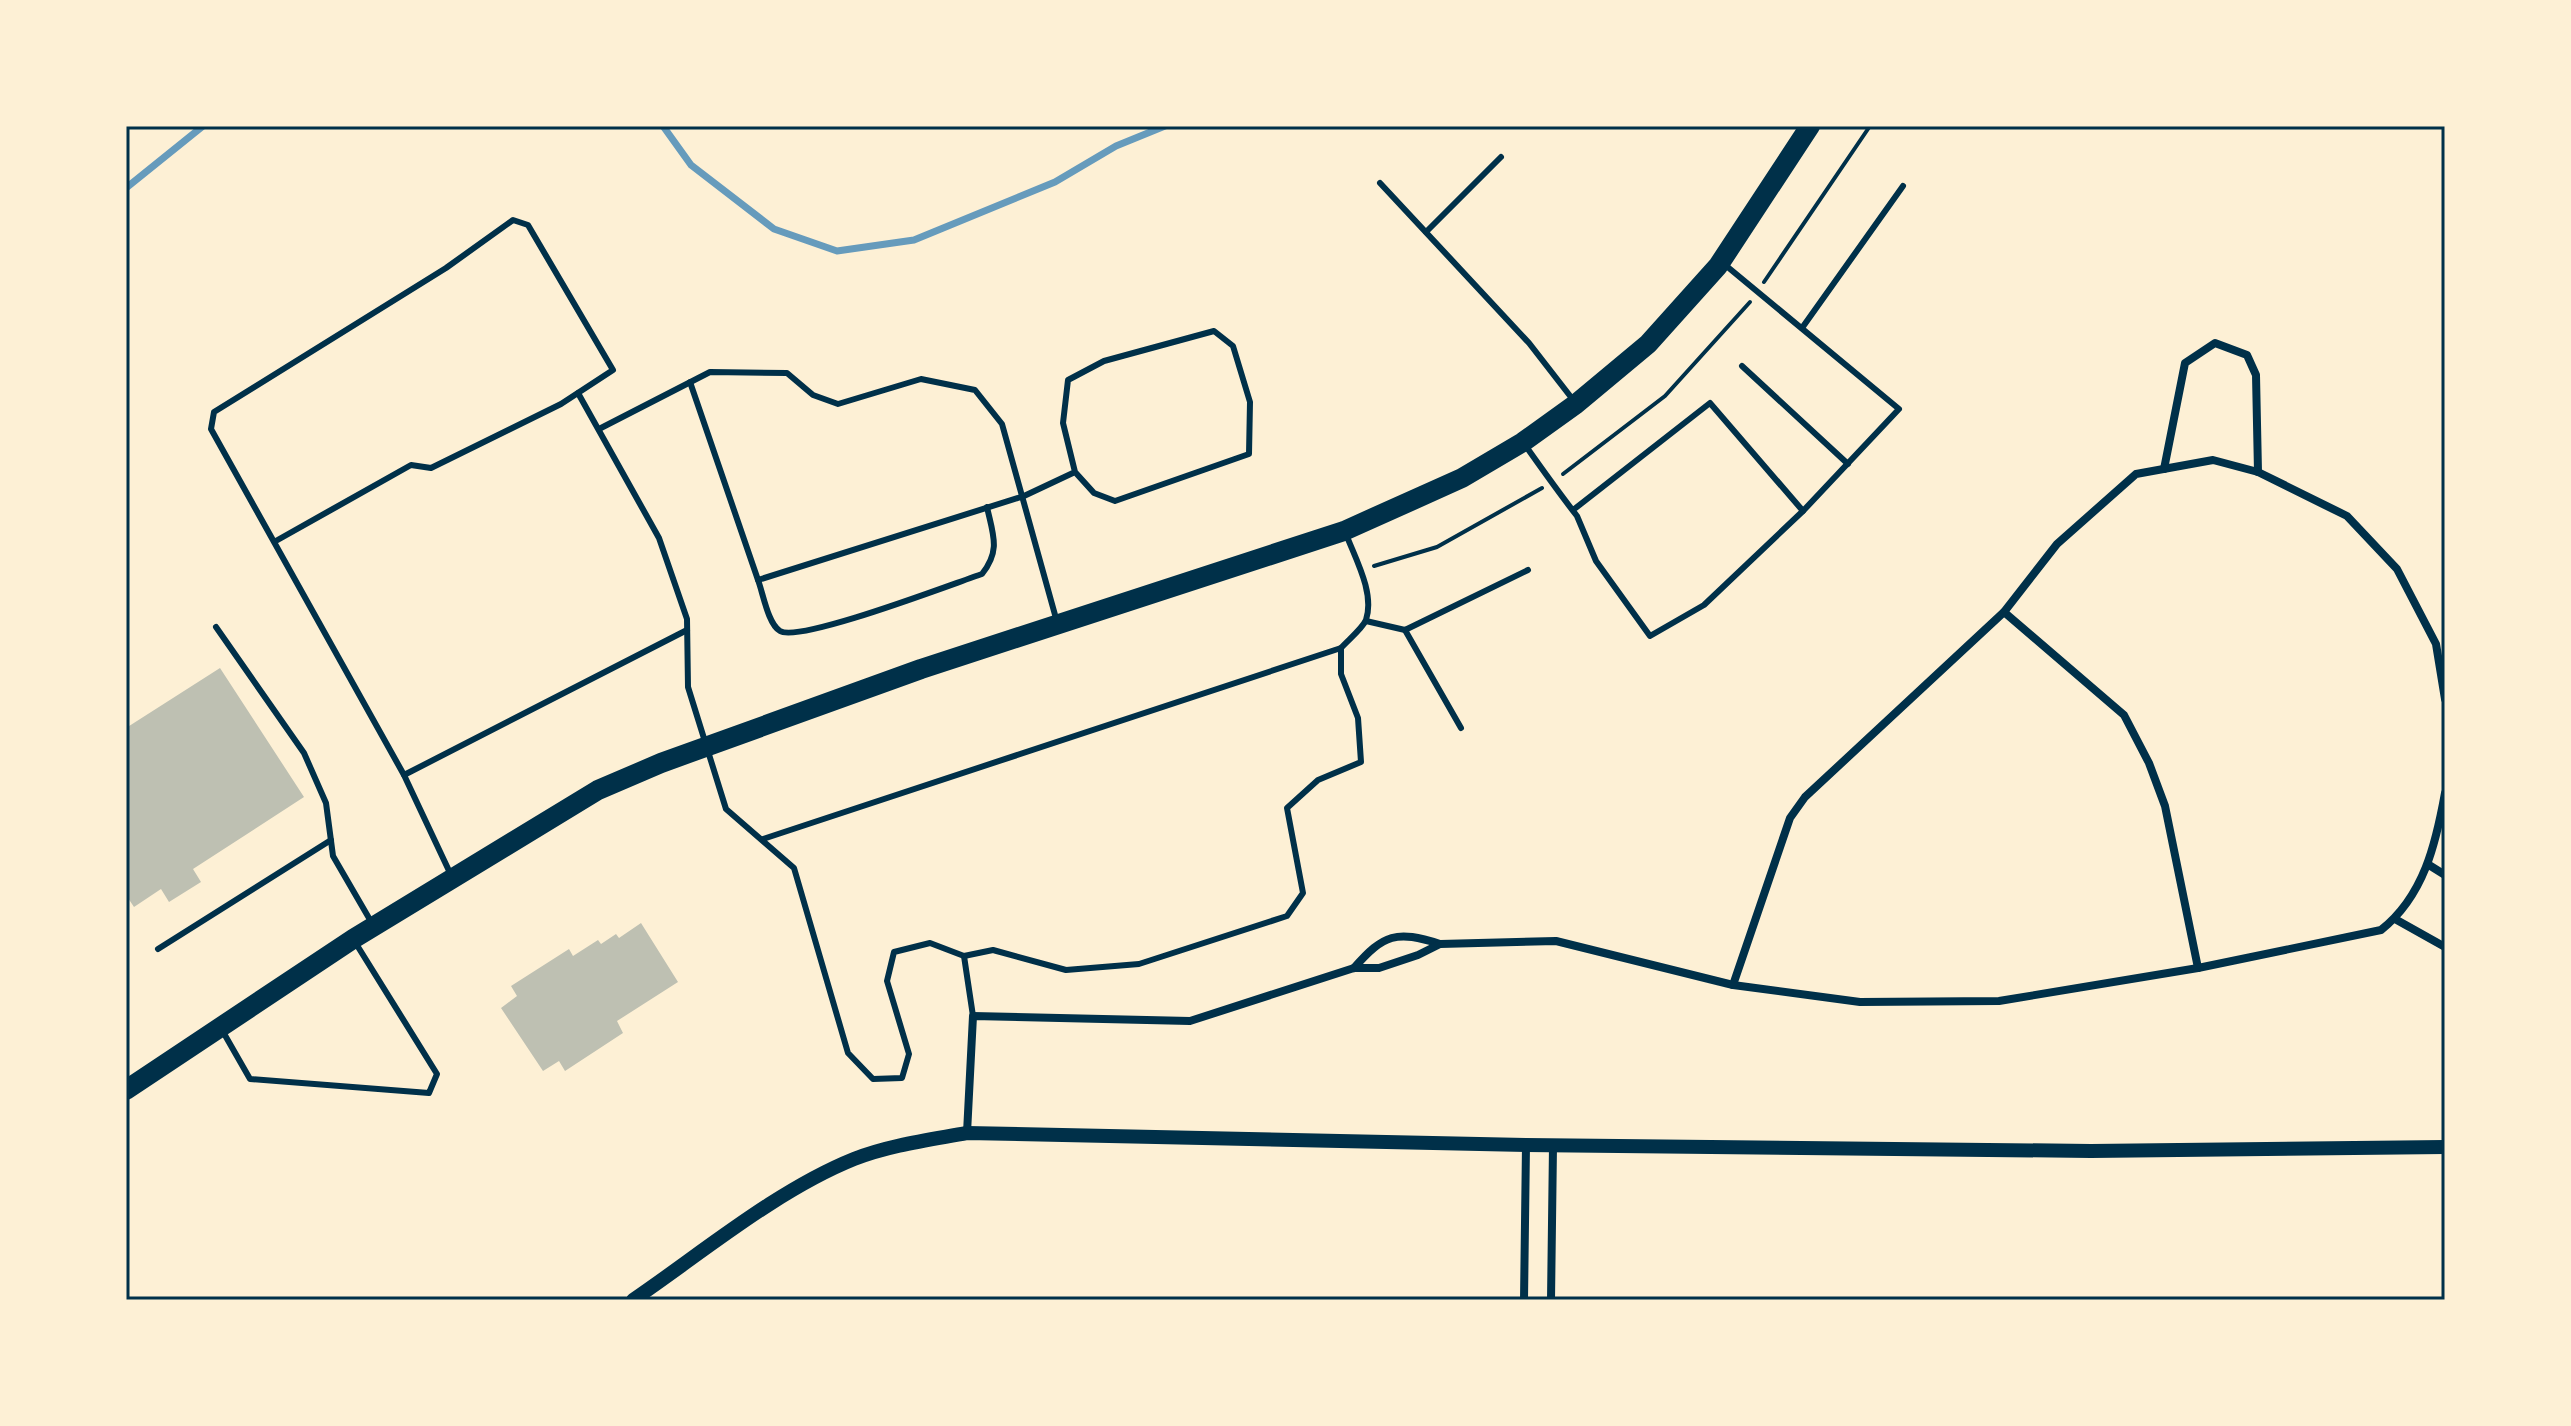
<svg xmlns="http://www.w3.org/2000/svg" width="2571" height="1426" font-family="'IBM Plex Sans',sans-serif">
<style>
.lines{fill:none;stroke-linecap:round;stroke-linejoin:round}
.stream{stroke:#669bbc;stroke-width:7}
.building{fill:#bec0b2}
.path{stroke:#003049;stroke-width:4}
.service{stroke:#003049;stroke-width:6}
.minor{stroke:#003049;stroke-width:8}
.tertiary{stroke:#003049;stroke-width:14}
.primary{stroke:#003049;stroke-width:20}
.neatline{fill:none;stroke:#003049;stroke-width:3}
</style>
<rect width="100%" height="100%" fill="#fdf0d5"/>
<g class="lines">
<!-- stream -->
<g class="stream">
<polyline points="663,126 691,165 774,229 837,251 914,240 1055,182 1116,146 1165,126"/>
<polyline points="126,188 203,126"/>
</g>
</g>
<!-- building -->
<g class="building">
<polygon points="220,668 304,797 193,869 201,882 169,902 161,889 134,907 126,895 126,728"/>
<polygon points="641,923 678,982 617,1021 623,1033 565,1071 559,1061 543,1071 501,1008 517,996 511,986 569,949 573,956 598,940 601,944 616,934 619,938"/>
</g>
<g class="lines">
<!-- path -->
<g class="path">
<polyline points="1764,282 1870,126"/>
<polyline points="1563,474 1665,396 1750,302"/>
<polyline points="1374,566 1437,547 1542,488"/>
</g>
<!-- service -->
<g class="service">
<polyline points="1380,183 1529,343 1574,401"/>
<polyline points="1426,232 1501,157"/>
<polyline points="1724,264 1899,409 1803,511"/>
<polyline points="1802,328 1903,186"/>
<polyline points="1742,366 1848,464"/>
<polyline points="690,382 758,580 1024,496 1075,472 1094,493 1115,501 1249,454 1250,402 1233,346 1214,331 1104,361 1068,380 1063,423 1075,472"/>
<path d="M 578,393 L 659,538 L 687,619 L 688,687 L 726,809 L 794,868 L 848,1053 L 873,1079 L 902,1078 L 909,1054 L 887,981 L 894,952 L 930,943 L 964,956 L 993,950 L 1066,970 L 1139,964 L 1287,916 L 1303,893 L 1287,808 L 1318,780 L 1361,762 L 1358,718 L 1341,674 L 1341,648 C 1348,640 1362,629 1366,620 C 1375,593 1355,558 1346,534"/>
<polyline points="599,429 710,372 787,373 813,395 838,404 921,379 975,390 1002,424 1057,622"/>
<path d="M 1525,445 C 1542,469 1559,493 1577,516 L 1596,561 L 1650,636 L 1704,605 L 1803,511 L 1710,403 L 1573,510"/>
<polyline points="274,542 411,465 431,468 561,404 613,370 528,225 513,220 446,268 214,412 211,429 404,775 451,875"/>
<path d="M 758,580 C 763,593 768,624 780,631 C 799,643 952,584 982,574 C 1001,550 993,535 987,507"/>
<polyline points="1366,621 1405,630 1528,570"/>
<polyline points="216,627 304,753 326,803 333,856 373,925"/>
<polyline points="1405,630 1461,728"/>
<polyline points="404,775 687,630"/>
<polyline points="763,839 1341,648"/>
<polyline points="158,949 331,840"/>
<polyline points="964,956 973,1016"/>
<polyline points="222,1030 250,1079 429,1093 437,1074 355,942"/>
</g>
<!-- minor -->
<g class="minor">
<polyline points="2164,469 2185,363 2215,343 2247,355 2256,375 2258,472"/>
<polyline points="2004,612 2124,715 2149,763 2165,806 2198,968"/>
<path d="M 2445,699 L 2436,644 L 2397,569 L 2347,516 L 2258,472 L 2213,460 L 2136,474 L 2057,544 L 2004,612 L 1805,797 L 1790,818 L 1733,985 L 1860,1002 L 1999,1001 L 2198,968 L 2381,930 C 2424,896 2436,843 2445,793"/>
<polyline points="2429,865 2445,875"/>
<polyline points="2395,919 2445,947"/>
<path d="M 1354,968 C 1384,934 1396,930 1440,944"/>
<polyline points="967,1133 973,1016 1190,1021 1354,968 1379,968 1418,955 1440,944 1556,941 1733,985"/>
<polyline points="1524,1300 1526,1145"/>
<polyline points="1551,1300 1553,1146"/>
</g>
<!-- tertiary -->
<path class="tertiary" d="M 633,1300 C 702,1253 777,1190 854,1159 C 890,1145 929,1140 967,1133 L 1526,1145 L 2091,1151 L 2445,1147"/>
<!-- primary -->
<polyline class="primary" points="126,1090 353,939 598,790 661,763 921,669 1344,531 1462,478 1523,442 1576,404 1648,344 1718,266 1810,126"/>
</g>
<!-- border -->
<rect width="2571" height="1426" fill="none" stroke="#fdf0d5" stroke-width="256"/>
<rect x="128" y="128" width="2315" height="1170" class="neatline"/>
</svg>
